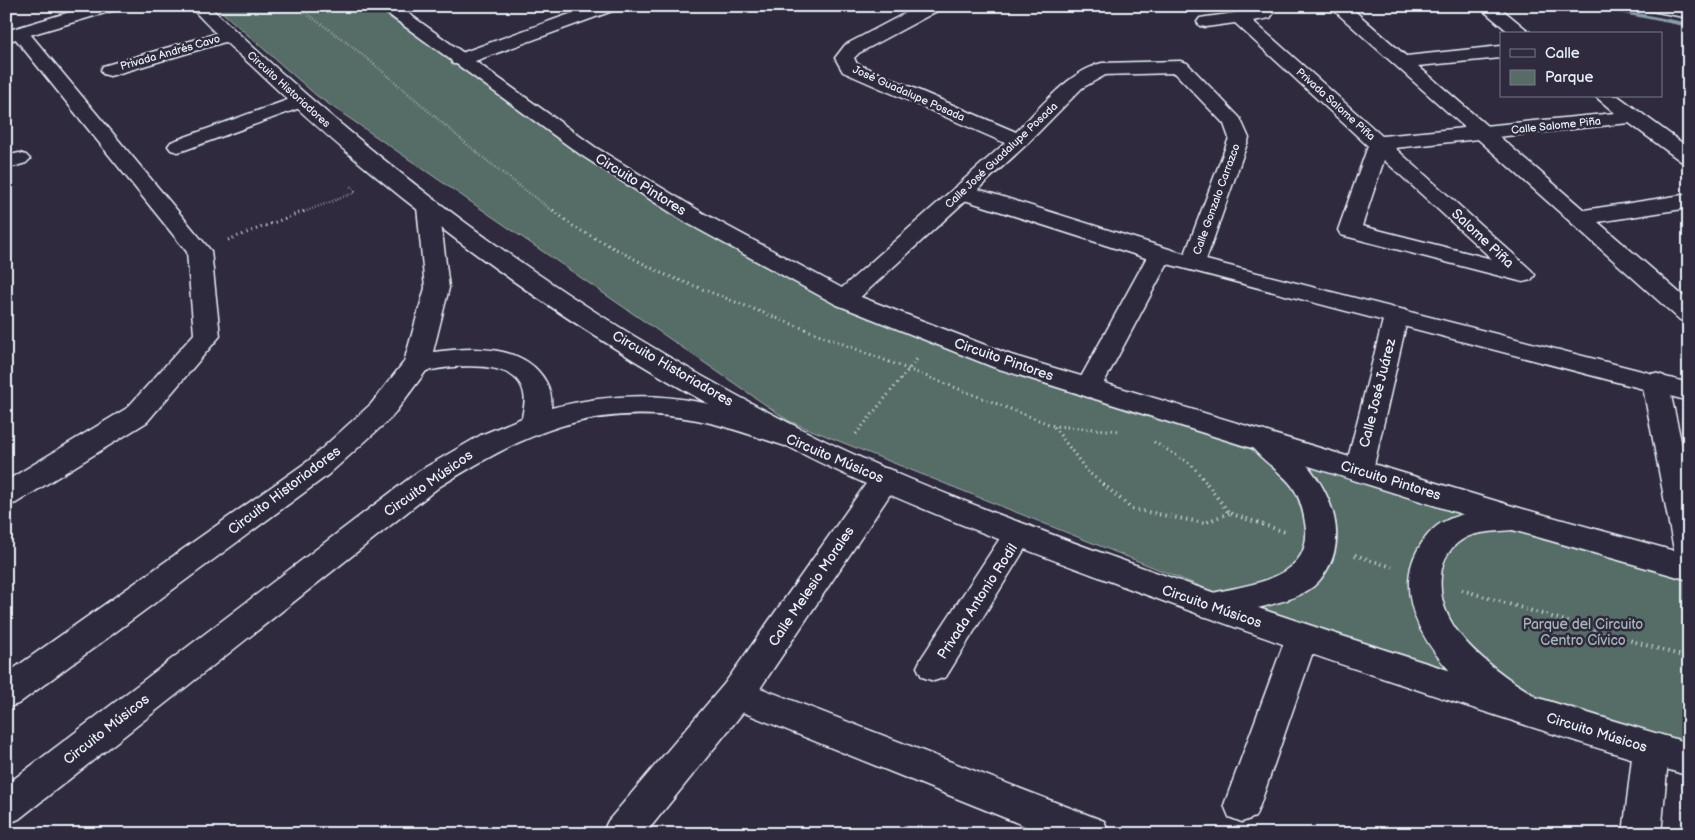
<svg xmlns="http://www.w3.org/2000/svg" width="1695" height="840" font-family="'Balsamiq Sans',sans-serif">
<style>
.green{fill:#576c66;stroke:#a0aeaf}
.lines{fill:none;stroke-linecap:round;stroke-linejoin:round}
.stream{fill:#8b9eaa;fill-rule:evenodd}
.pedestrian-casing{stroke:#e8f1f8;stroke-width:3}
.minor-casing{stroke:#e8f1f8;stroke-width:3}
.tertiary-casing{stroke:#e8f1f8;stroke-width:3}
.secondary-casing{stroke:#e8f1f8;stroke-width:3}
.primary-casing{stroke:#e8f1f8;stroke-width:3}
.path-far2{stroke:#e8f1f8;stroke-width:2.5;stroke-dasharray:0.5 2.5;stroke-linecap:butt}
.path-far1{stroke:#e8f1f8;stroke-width:3;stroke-dasharray:1 4;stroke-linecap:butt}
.path{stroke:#e8f1f8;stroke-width:4;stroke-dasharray:1 4.5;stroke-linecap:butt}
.pedestrian{fill:#2f2a3d;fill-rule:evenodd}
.minor{fill:#2f2a3d;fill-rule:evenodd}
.tertiary{fill:#2f2a3d;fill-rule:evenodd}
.secondary{fill:#2f2a3d;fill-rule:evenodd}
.primary{fill:#2f2a3d;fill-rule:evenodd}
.labels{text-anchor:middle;stroke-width:5;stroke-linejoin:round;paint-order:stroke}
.far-street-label{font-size:11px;fill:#e8f1f8;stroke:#2f2a3d}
.street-label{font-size:14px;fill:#e8f1f8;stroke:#2f2a3d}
.park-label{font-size:14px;fill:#a7b5b6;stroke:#2f2a3d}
</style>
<rect width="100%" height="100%" fill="#2f2a3d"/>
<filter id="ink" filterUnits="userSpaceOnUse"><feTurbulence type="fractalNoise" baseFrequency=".02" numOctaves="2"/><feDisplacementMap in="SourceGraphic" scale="10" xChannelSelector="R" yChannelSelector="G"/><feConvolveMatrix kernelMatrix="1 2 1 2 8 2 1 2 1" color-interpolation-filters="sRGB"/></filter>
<g filter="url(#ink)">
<!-- green -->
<polygon class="green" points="215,6 373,6 583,151 835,303 994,367 1689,578 1689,750 1354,648 789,421 317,96"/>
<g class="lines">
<!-- stream -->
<polygon class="stream" points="1583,6 1601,6 1689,23 1689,27"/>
<defs>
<g id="pedestrian">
<polygon points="1329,6 1349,6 1406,56 1501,46 1501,58 1418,66 1584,210 1689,194 1689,208 1598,222 1689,301 1689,322 1680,320"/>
<polygon points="20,28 26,29 211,251 220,336 147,422 16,503 6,506 6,481 127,408 194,334 187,252 14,37 11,33 14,29"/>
<polygon points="1180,61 1187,63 1240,118 1249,138 1206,260 1689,383 1689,401 1152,260 955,197 952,192 955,187 963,185 971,187 1185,254 1229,138 1224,124 1175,73 1102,75 1095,73 1093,69 1095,65 1102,63"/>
<polygon points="737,679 1104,821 1110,834 1045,834 725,705 720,694 725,683"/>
</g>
<g id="minor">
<polygon points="90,6 118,6 115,10 6,42 6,31"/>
<polygon points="592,6 618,6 615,10 467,64 453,64 451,60 453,56"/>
<path d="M 919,6 L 942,6 L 939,10 L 859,53 L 854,58 L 857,64 L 1016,132 C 1035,113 1080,58 1109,65 L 1111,69 L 1109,73 L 1082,88 L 1026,145 L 853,304 L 844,307 L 835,304 L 832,299 L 835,294 L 1005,143 L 843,72 L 835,58 L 845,45 Z"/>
<polygon points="1478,6 1498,6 1532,34 1511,34"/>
<polygon points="1643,6 1689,8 1689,18 1646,10"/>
<path d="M 1264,9 L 1270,10 L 1273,14 L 1270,18 L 1253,21 L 1382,136 L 1615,113 L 1595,96 L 1618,96 L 1689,148 L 1689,164 L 1682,162 L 1629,123 L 1395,148 L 1531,270 L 1535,275 L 1531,280 L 1523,282 L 1341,235 L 1338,230 L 1368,146 L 1235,23 L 1206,27 L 1200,26 L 1197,22 L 1200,18 L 1206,17 ZM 1384,160 L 1492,259 L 1362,226 Z"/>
<polygon points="229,30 235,31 238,35 235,39 110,76 103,74 101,70 103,66"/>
<polygon points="301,95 308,97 311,101 308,105 185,150 178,152 171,150 168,146 171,142"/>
<polygon points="19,153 26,155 30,159 26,163 6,169 6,156"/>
<polygon points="1160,248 1168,250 1172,255 1101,388 1097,394 1088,397 1079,394 1075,388 1148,255 1152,250"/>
<polygon points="1396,308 1405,310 1408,316 1373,470 1369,477 1359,481 1349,477 1345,470 1384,316 1387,310"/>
<polygon points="1655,373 1664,376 1668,382 1689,477 1689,562 1678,559 1674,550 1642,382 1646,376"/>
<polygon points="885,468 895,471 899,479 895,487 749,705 645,834 602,834 608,821 725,683 875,471"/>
<polygon points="1019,522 1030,526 1034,534 946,677 934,681 922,677 917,667 922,657 1008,526"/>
<polygon points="1302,623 1314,627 1318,637 1260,805 1255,817 1242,822 1229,817 1224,805 1286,637 1290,627"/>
<polygon points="1651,733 1664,738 1669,749 1661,834 1623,834 1633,749 1638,738"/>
</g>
<path id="tertiary" d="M 428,200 L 436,202 L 439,207 L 449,288 L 433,352 C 470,347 525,343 546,382 C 551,391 552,398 551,408 C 599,396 649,392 699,402 C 732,408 763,419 795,429 L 799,436 L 795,443 L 785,446 C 756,437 727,426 697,420 C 593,401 525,433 439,487 L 19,819 L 6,824 L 6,785 L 419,471 L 481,435 L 522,418 C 523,410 526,402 524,394 C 518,357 451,366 426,371 L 391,418 L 328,475 L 18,704 L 6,708 L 6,674 L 308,461 L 371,404 L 404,362 L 425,288 L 417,207 L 420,202 Z"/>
<g id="secondary">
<path d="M 190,6 L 209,6 C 394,182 588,324 817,437 C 911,483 1015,521 1113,557 C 1303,626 1495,686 1689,743 L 1689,776 C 1492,716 1297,652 1104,579 C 1003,541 900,503 803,454 C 651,378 505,283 373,174 C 331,140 291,103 252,66 C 231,47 209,28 190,6 Z"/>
<polygon points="377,6 398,6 595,147 703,213 853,294 1011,355 1516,507 1689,555 1689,580 1516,531 993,367 835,304 687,223 581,155"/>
</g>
<g id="primary">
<path d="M 1261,430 C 1273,433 1280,440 1290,448 C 1327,479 1356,538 1319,581 C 1304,598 1273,604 1253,609 C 1235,614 1215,621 1198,615 L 1193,606 L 1198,597 C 1236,584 1310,586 1306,529 C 1304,514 1301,499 1292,486 C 1279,469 1257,458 1247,440 L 1251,433 Z"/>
<path d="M 1516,507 L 1527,511 L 1531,519 L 1527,527 C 1508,533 1485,529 1467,537 C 1451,545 1442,559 1441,576 C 1436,623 1477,656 1512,681 C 1525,690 1538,695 1545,710 L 1540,721 L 1528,725 C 1469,704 1382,619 1417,551 C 1424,539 1432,527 1445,521 C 1467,510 1492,510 1516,507 Z"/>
</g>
</defs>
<!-- pedestrian casing -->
<use href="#pedestrian" class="pedestrian-casing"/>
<!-- minor casing -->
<use href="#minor" class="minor-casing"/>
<!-- tertiary casing -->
<use href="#tertiary" class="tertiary-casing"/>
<!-- secondary casing -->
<use href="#secondary" class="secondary-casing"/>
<!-- primary casing -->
<use href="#primary" class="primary-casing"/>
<!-- path-far2 -->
<g class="path-far2">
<path d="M 294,6 C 355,44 407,93 461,139 C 491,165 523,188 554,212"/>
<polyline points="304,212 356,192 349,185"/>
</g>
<!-- path-far1 -->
<g class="path-far1">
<polyline points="553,210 574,227 661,273 1054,426 1121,431"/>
<polyline points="228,240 307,210"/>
<polyline points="1054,427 1087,471 1104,485"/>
<polyline points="856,434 917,359"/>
<polyline points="1154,442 1191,464 1208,485"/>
</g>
<!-- path -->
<g class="path">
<polyline points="1103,484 1132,509 1204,523 1229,513"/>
<polyline points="1207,484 1229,513 1285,532"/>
<polyline points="1355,555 1392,567"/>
<polyline points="1462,590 1689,658"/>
</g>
<!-- pedestrian -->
<use href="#pedestrian" class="pedestrian"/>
<!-- minor -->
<use href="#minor" class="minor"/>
<!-- tertiary -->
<use href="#tertiary" class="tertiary"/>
<!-- secondary -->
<use href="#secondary" class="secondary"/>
<!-- primary -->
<use href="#primary" class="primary"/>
</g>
</g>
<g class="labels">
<!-- far-street labels -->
<g class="far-street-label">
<text transform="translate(170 52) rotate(-16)" y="4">Privada Andrés Cavo</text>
<text transform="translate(289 89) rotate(42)" y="4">Circuito Historiadores</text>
<text transform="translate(909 93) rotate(24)" y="4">José Guadalupe Posada</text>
<text transform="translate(1336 104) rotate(42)" y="4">Privada Salome Piña</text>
<text transform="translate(1556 125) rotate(-6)" y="4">Calle Salome Piña</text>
<text transform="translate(1001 155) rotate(-43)" y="4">Calle José Guadalupe Posada</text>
<text transform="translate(1216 199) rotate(-70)" y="4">Calle Gonzalo Carrazco</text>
</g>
<!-- street labels -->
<g class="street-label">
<text transform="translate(641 184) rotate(32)" y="5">Circuito Pintores</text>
<text transform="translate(1483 238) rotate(43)" y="5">Salome Piña</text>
<text transform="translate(1004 359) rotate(19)" y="5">Circuito Pintores</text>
<text transform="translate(673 368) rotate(30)" y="5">Circuito Historiadores</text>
<text transform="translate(1377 393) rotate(-76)" y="5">Calle José Juárez</text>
<text transform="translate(835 458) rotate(23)" y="5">Circuito Músicos</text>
<text transform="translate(1391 480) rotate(17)" y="5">Circuito Pintores</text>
<text transform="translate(428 483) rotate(-35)" y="5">Circuito Músicos</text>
<text transform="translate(284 490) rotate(-37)" y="5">Circuito Historiadores</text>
<text transform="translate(811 586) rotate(-56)" y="5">Calle Melesio Morales</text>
<text transform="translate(977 601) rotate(-57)" y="5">Privada Antonio Rodil</text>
<text transform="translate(1212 606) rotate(19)" y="5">Circuito Músicos</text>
<text transform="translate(106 729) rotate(-38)" y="5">Circuito Músicos</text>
<text transform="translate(1597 732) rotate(17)" y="5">Circuito Músicos</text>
</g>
<!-- park labels -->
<g class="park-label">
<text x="1583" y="629">Parque del Circuito<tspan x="1583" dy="16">Centro Cívico</tspan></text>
</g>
</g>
<!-- margin -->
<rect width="1695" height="840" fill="none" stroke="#2f2a3d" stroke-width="25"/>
<rect x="12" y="12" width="1670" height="815" fill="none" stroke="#e8f1f8" stroke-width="2" filter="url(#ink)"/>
<!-- legend -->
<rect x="1500" y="32" width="162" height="65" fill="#2f2a3d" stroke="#797a88"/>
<rect x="1510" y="49" width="25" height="8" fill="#2f2a3d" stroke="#797a88"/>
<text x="1545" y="58" font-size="15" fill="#e8f1f8">Calle</text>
<rect x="1510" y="70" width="25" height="15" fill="#576c66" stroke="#797a88"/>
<text x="1545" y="82" font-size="15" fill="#e8f1f8">Parque</text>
</svg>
